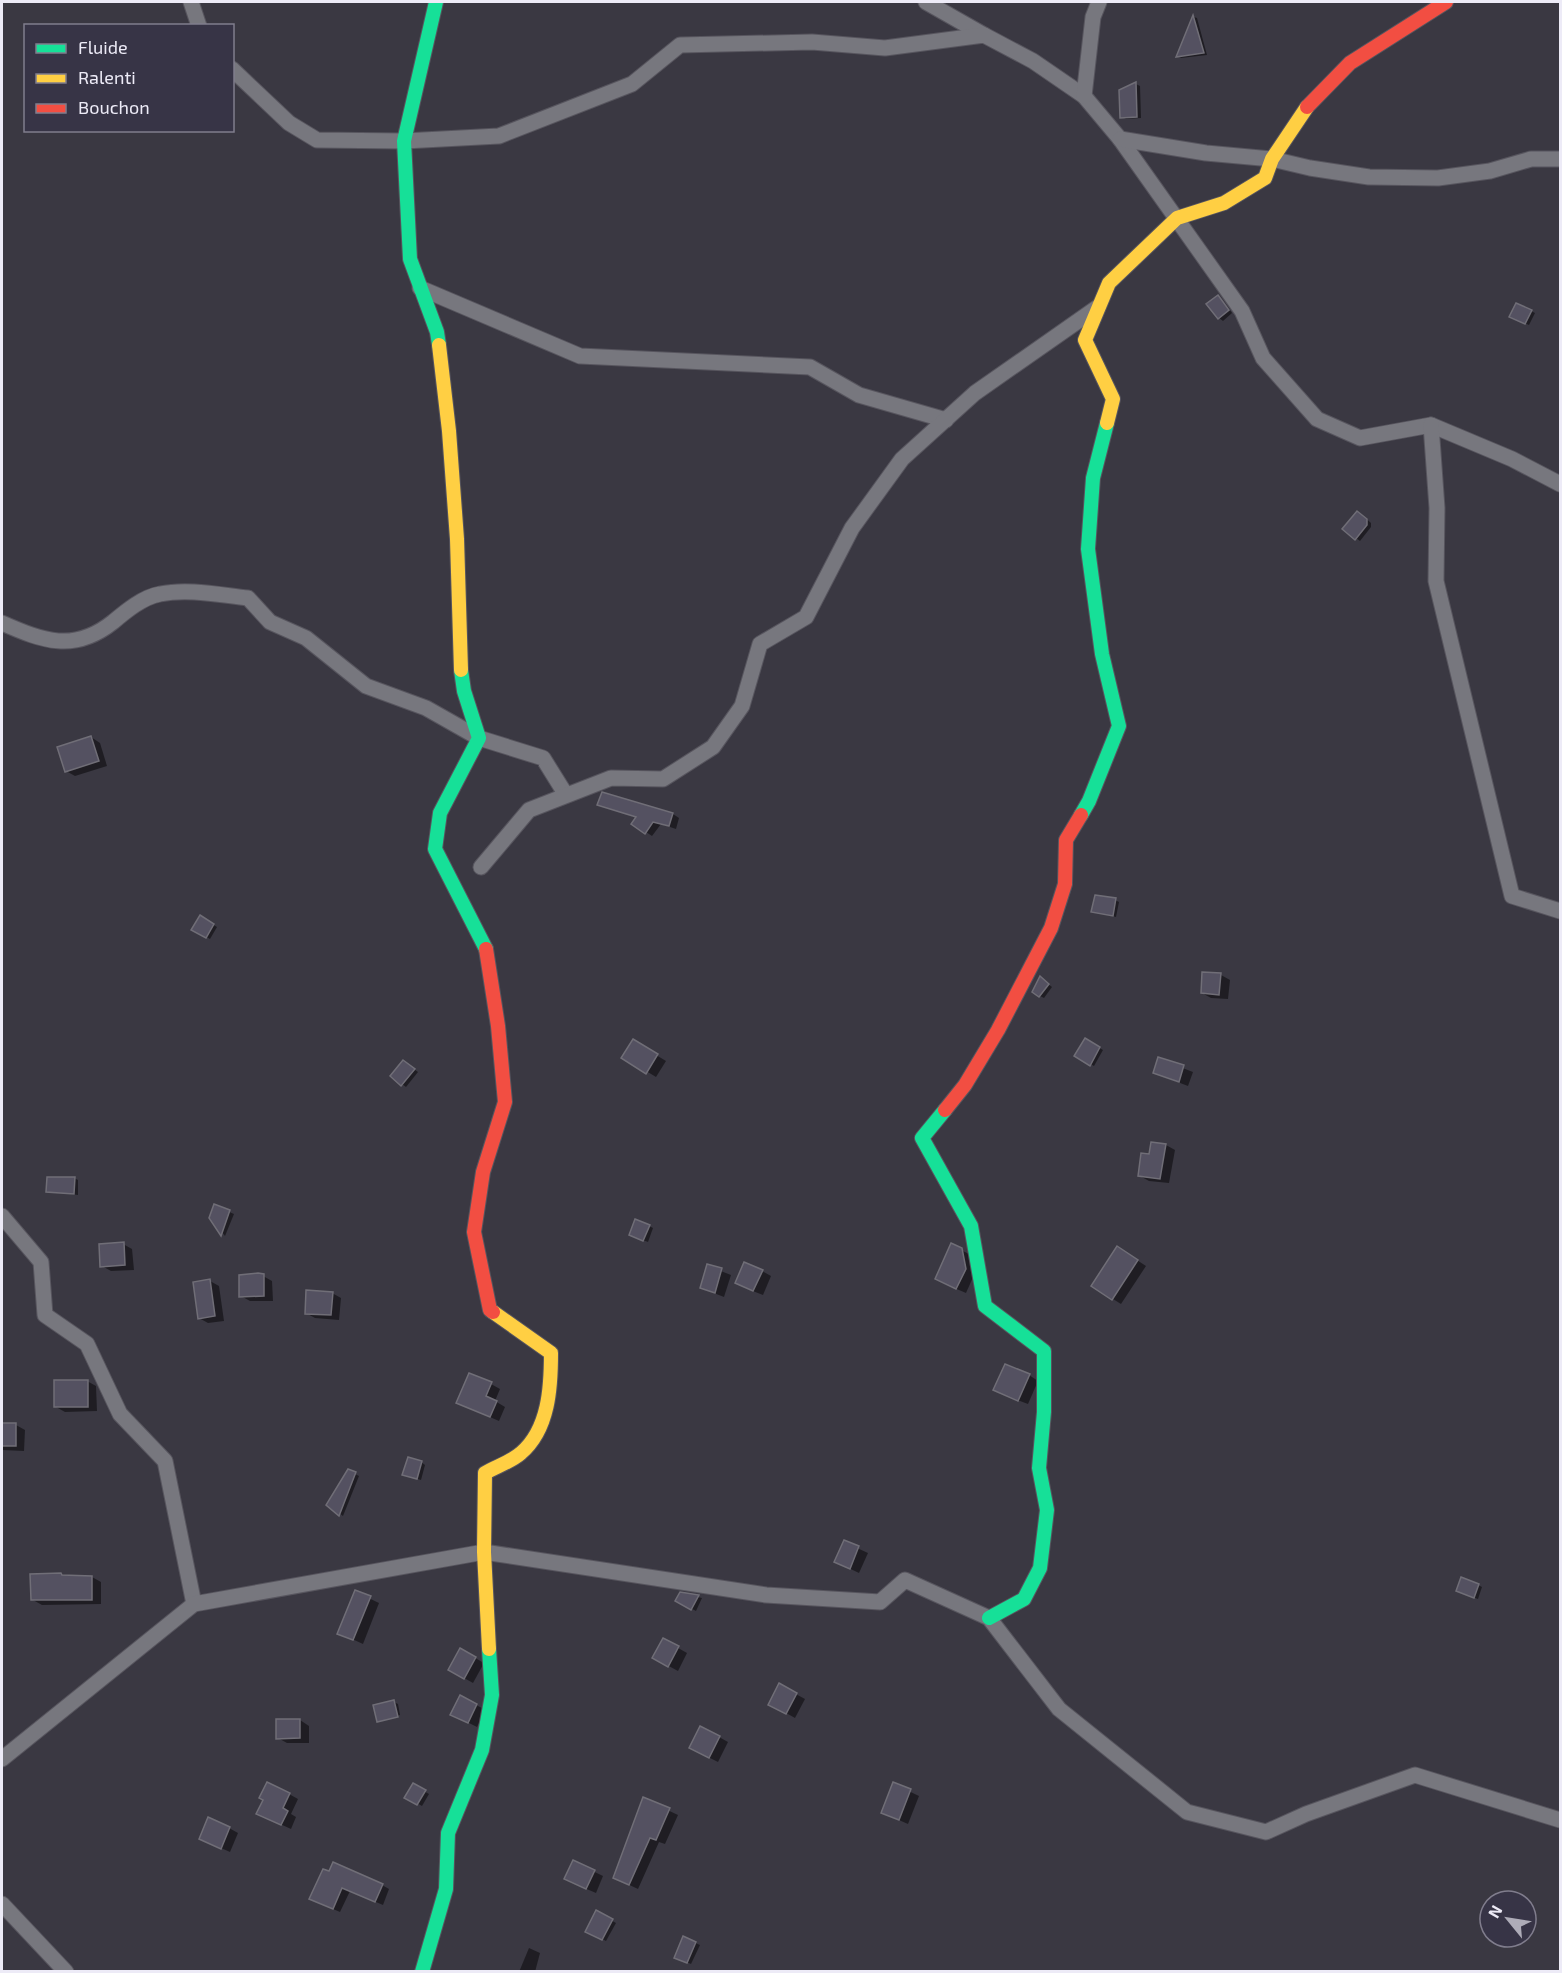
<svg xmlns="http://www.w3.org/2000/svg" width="1562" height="1973" font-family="'Exo 2',sans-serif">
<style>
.shadow{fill:#0007}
.building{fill:#545161;stroke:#706e77;stroke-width:1.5}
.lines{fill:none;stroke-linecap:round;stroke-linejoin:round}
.street-casing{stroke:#57555e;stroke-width:17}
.fast-casing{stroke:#57555e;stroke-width:16}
.slow-casing{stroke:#57555e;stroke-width:16}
.jam-casing{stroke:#57555e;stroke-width:16}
.street{stroke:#77777e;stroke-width:15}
.fast{stroke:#16e098;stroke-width:14}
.slow{stroke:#ffcf43;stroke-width:14}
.jam{stroke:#f24e42;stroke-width:14}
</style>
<rect width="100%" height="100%" fill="#3a3842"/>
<!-- shadow -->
<g class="shadow">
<polygon points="1194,17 1197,18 1207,55 1181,58 1177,56"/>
<polygon points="1136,84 1140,86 1141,118 1126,119 1122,117"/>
<polygon points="1219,296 1232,313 1223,321 1219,318"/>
<polygon points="1531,311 1535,313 1529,325 1515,319"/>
<polygon points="1362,515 1371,523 1371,527 1360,541 1356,538"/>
<polygon points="91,737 100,743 107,766 75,776 66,771"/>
<polygon points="599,804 673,814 679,818 676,829 661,824 652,836 646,832 637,818"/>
<polygon points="1115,900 1119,902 1116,917 1093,911"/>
<polygon points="200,917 217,927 210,939 193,929"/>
<polygon points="1221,975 1230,980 1228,999 1211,998 1202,993"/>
<polygon points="1044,981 1052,987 1044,998 1040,996"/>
<polygon points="1085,1040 1103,1050 1094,1066 1076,1056"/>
<polygon points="633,1041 666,1061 656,1077 623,1057"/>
<polygon points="1159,1059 1193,1072 1188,1086 1154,1073"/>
<polygon points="407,1064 418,1072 406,1087 402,1084"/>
<polygon points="1166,1145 1175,1150 1169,1183 1149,1181 1140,1176 1150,1156"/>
<polygon points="74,1178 78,1180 78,1195 47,1191"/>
<polygon points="215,1206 234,1214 225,1236 211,1218"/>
<polygon points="649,1226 653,1228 648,1242 635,1237"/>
<polygon points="123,1244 132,1249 134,1270 111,1271 102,1266"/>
<polygon points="961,1250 971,1255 974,1275 966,1293 945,1284"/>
<polygon points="1126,1253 1146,1266 1121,1304 1113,1299"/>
<polygon points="708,1266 731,1275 724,1297 701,1288"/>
<polygon points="762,1271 771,1276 763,1295 745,1288"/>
<polygon points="263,1276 272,1281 273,1301 250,1301 241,1296"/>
<polygon points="210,1281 219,1286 224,1321 208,1323 199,1318"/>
<polygon points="332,1293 341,1298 339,1320 315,1318 306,1313"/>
<polygon points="1029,1375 1038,1381 1028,1404 1004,1395"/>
<polygon points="87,1381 96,1386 97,1411 65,1412 56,1407"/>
<polygon points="491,1384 500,1389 495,1401 505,1407 499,1421 467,1407"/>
<polygon points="2,1425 16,1425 25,1430 24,1451 2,1450"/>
<polygon points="421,1462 425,1465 421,1480 408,1476"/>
<polygon points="349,1471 359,1476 343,1516 328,1505"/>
<polygon points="844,1542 868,1553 859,1573 836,1562"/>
<polygon points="61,1574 65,1577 92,1577 101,1582 101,1604 42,1605 33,1600"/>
<polygon points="1478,1585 1482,1587 1478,1599 1461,1593"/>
<polygon points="356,1592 379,1603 363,1644 339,1633"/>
<polygon points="680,1593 702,1598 696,1611 677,1601"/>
<polygon points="664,1640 687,1653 678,1671 654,1658"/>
<polygon points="461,1650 484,1663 473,1683 450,1670"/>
<polygon points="779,1685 805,1699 795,1718 770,1704"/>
<polygon points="460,1697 486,1710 477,1727 461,1719"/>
<polygon points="394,1702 398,1704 400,1715 379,1721"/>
<polygon points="300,1720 309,1726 309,1743 287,1743 278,1738"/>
<polygon points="719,1737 728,1742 718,1762 700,1753"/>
<polygon points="894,1784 919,1796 908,1824 892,1817"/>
<polygon points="413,1785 429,1794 422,1806 406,1797"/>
<polygon points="289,1794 298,1799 291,1814 296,1817 291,1829 267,1818"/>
<polygon points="644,1799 678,1815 665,1844 659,1842 638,1889 623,1882"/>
<polygon points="229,1828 238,1833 230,1852 201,1839"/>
<polygon points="574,1862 603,1876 596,1893 575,1884"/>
<polygon points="323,1870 382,1885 389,1889 383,1905 350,1891 340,1912 319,1903"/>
<polygon points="597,1912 616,1923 606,1941 587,1931"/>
<polygon points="684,1938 700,1945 691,1964 680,1959"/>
<polygon points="529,1948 540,1953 535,1972 519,1972"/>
</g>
<!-- building -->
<g class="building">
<polygon points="1193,15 1204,53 1176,57"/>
<polygon points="1136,82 1137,117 1120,118 1119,90"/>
<polygon points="1218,295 1229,310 1218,319 1206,304"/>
<polygon points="1516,303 1532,310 1525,324 1509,317"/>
<polygon points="1357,511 1367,519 1367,525 1355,540 1342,529"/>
<polygon points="91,736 99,761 65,772 57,747"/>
<polygon points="602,792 673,813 669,826 653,822 645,834 631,824 636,817 597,805"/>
<polygon points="1095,895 1116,898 1113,916 1091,912"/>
<polygon points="200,915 214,924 206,938 191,930"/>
<polygon points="1202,972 1221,973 1219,995 1201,993"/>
<polygon points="1040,976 1049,984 1039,997 1032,992"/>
<polygon points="1085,1038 1100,1047 1090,1066 1074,1056"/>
<polygon points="633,1039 658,1054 646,1074 621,1058"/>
<polygon points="1158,1057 1184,1065 1179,1082 1153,1073"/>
<polygon points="403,1060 415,1069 401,1086 390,1076"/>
<polygon points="1151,1142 1166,1144 1160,1179 1138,1176 1141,1153 1149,1154"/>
<polygon points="47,1177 75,1177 74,1194 46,1192"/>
<polygon points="214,1204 230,1210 221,1236 209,1218"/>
<polygon points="635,1219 650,1225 643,1241 629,1235"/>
<polygon points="124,1242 125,1265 100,1267 99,1244"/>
<polygon points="951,1243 962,1248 966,1269 956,1289 935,1279"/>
<polygon points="1117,1246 1138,1260 1112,1300 1091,1286"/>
<polygon points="744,1262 763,1270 753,1291 735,1283"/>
<polygon points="707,1264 722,1268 715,1293 700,1288"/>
<polygon points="258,1273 264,1274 264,1296 239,1297 239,1275"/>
<polygon points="210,1279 215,1316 198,1319 193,1282"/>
<polygon points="306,1290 333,1292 331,1315 305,1314"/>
<polygon points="1005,1364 1030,1374 1018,1401 993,1390"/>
<polygon points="469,1373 492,1382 486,1396 497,1401 490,1417 456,1403"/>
<rect x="54" y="1380" width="34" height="27"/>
<rect x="2" y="1423" width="14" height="23"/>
<polygon points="408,1457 422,1461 417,1479 402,1475"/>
<polygon points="348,1469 356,1472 339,1516 326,1505"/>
<polygon points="844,1540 859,1546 850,1569 834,1562"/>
<polygon points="61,1573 62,1575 92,1576 92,1600 31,1600 30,1574"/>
<polygon points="1461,1577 1479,1584 1474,1598 1456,1591"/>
<polygon points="355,1590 371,1596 353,1640 337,1634"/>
<polygon points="680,1592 699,1595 691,1610 675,1601"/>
<polygon points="663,1638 679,1646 668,1667 652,1658"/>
<polygon points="460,1648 476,1657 464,1679 448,1670"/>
<polygon points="779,1683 797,1693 786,1714 768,1705"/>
<polygon points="460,1695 477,1704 468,1723 450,1715"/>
<polygon points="394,1700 398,1717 377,1722 373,1705"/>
<polygon points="276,1719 300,1719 300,1738 276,1739"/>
<polygon points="700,1726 720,1736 709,1758 689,1748"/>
<polygon points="267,1782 290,1793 283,1808 288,1811 281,1825 256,1814 263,1800 259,1798"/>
<polygon points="893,1782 911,1789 899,1820 881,1813"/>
<polygon points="413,1783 426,1790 417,1805 404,1798"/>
<polygon points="643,1797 670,1808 656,1840 650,1838 629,1885 613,1878"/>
<polygon points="208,1817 230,1827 221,1849 199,1839"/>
<polygon points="573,1860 595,1870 586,1889 564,1879"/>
<polygon points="333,1862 383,1884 375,1902 342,1888 333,1909 309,1899 323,1869 329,1871"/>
<polygon points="596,1910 613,1919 602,1940 585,1932"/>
<polygon points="683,1936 696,1942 687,1963 674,1958"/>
</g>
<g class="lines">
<defs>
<g id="street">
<polyline points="191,2 199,26"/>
<polyline points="926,2 984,35"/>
<polyline points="232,69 289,123 317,140 404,141 499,136 632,84 680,45 812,42 885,48 984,35 1033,61 1084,96 1120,139 1242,311 1263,358 1317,419 1360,438 1431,425 1512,459 1560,484"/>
<polyline points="1084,96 1093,17 1099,2"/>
<polyline points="1120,139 1206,153 1272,159 1310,168 1369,177 1438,178 1490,171 1531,159 1560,159"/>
<polyline points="420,288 580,356 810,367 859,395 946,420"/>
<polyline points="1431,425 1437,508 1436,581 1512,896 1560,911"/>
<path d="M 2,623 C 43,641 74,653 113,622 C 126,611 143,597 160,594 C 188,588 220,595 248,598 L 270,622 L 306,638 L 366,686 L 426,708 L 479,738 L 543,758 L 566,795"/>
<polyline points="481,867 529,810 611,778 663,779 713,747 742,706 760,644 806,617 852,528 902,459 975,393 1098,307"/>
<polyline points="2,1216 41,1262 45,1315 87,1344 120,1414 165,1461 194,1604"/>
<polyline points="2,1759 194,1604 484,1552 766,1595 880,1602 905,1580 989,1618 1059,1709 1187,1812 1266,1832 1306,1814 1415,1775 1560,1820"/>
<polyline points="2,1904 66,1972"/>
</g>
<g id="fast">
<polyline points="436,2 404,141 410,259 437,332 439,345"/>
<polyline points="461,670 464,691 479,738 440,813 435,849 486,949"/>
<polyline points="1081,815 1089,801 1119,726 1102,654 1088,549 1093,478 1107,423"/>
<polyline points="945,1110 922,1138 971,1226 985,1306 1044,1351 1044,1412 1039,1468 1047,1510 1040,1568 1024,1599 989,1618"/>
<polyline points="422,1972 446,1889 448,1833 482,1750 492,1695 489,1649"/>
</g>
<g id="slow">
<polyline points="439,345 449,431 457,539 461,670"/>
<polyline points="1107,423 1113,399 1085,340 1109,283 1177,218 1224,203 1265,178 1272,159 1307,107"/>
<path d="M 489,1649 L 484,1552 L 485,1473 C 497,1466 511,1462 521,1453 C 549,1429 551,1387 551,1353 L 493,1312"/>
</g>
<g id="jam">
<polyline points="1307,107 1350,63 1446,2"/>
<polyline points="486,949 498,1026 505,1102 483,1172 474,1232 490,1310 493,1312"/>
<polyline points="945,1110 965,1085 998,1030 1051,928 1065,884 1066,840 1081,815"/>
</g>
</defs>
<!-- street casing -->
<use href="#street" class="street-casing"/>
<!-- fast casing -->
<use href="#fast" class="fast-casing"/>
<!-- slow casing -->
<use href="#slow" class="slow-casing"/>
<!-- jam casing -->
<use href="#jam" class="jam-casing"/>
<!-- street -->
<use href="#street" class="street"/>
<!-- fast -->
<use href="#fast" class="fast"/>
<!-- slow -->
<use href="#slow" class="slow"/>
<!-- jam -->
<use href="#jam" class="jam"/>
</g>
<!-- border -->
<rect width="1562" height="1973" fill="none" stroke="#edebf7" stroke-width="6"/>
<!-- legend -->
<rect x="24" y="24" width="210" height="108" fill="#373446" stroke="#807d8d" stroke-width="1.5"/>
<rect x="36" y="44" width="30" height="9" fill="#16e098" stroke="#807d8d" stroke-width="1.5"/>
<text x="78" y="54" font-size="18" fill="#edebf7">Fluide</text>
<rect x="36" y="74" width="30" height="9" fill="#ffcf43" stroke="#807d8d" stroke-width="1.5"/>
<text x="78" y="84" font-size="18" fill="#edebf7">Ralenti</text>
<rect x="36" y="104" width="30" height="9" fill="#f24e42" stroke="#807d8d" stroke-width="1.5"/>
<text x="78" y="114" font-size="18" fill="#edebf7">Bouchon</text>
<!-- north arrow -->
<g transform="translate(1508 1919) rotate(300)"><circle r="28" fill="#373446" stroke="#807d8d" stroke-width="1.5"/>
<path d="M0-4.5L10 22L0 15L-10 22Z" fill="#aeacb8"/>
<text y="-9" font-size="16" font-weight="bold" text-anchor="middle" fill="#edebf7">N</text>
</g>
</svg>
